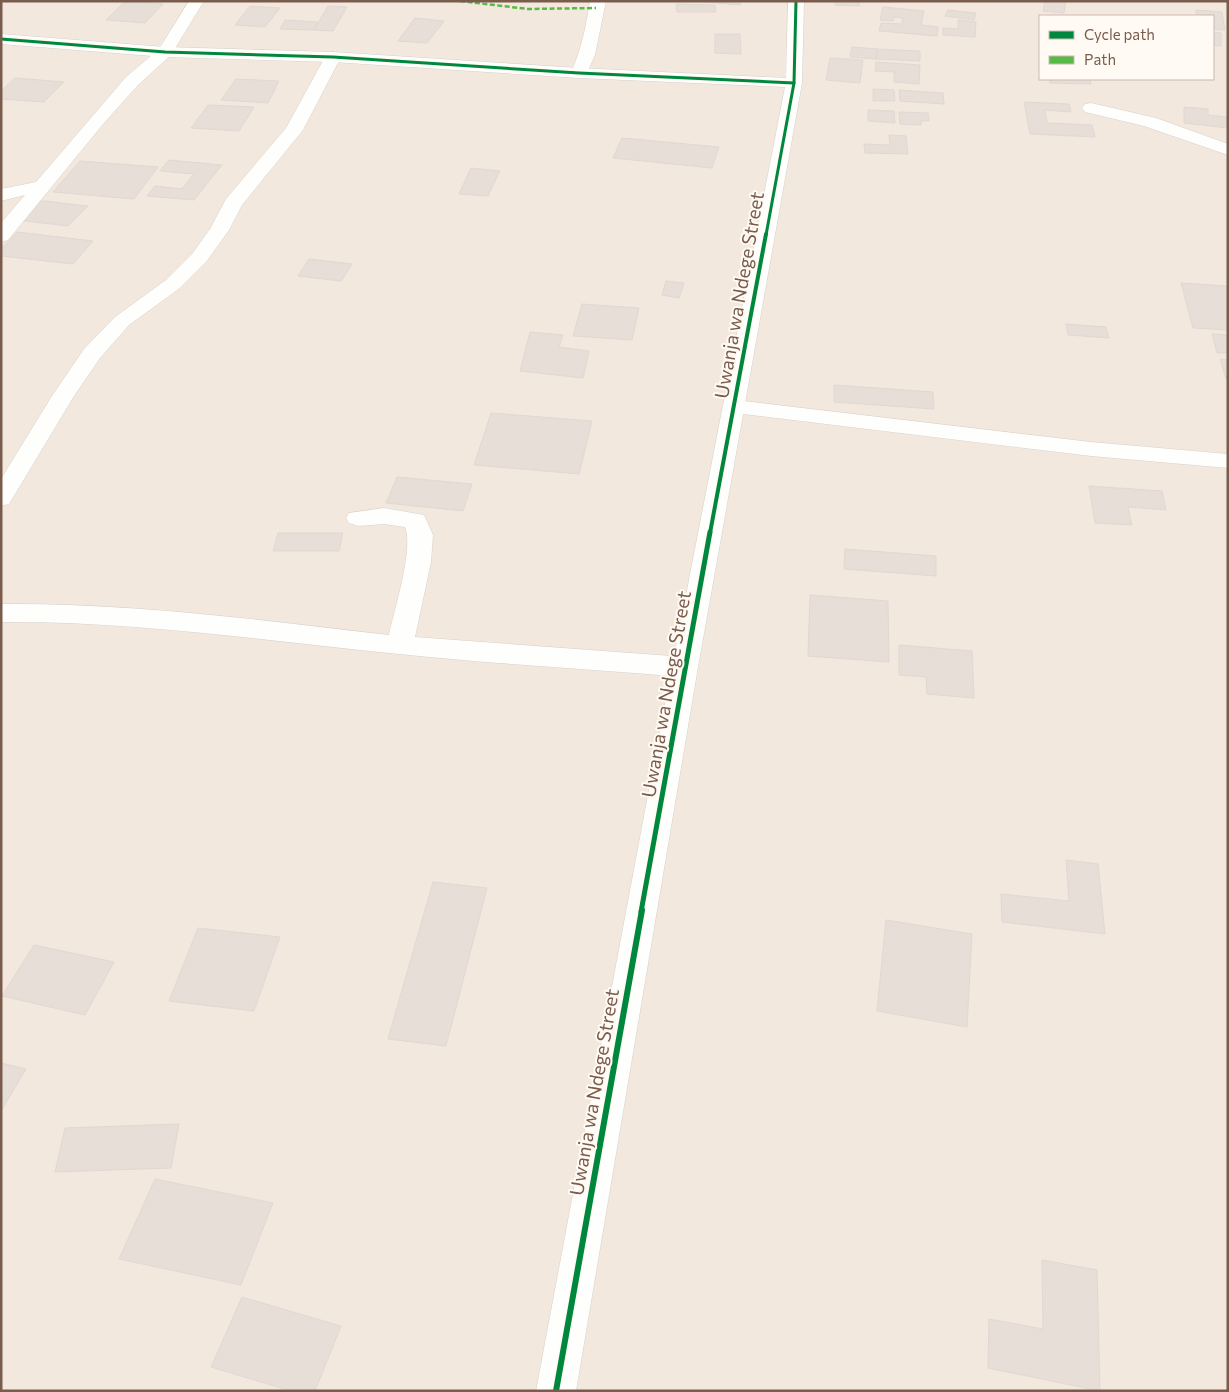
<svg xmlns="http://www.w3.org/2000/svg" width="1229" height="1392" font-family="Commissioner,sans-serif">
<style>
.residential{fill:#f2e8de;fill-rule:evenodd}
.building{fill:#e6ded7;stroke:#e2d8d2}
.lines{fill:none;stroke-linecap:round;stroke-linejoin:round}
.minor-casing{stroke:#d7d1cb;stroke-width:1}
.tertiary-casing{stroke:#d7d1cb;stroke-width:1}
.minor{fill:#fefefd;fill-rule:evenodd}
.tertiary{fill:#fefefd;fill-rule:evenodd}
.quiet{stroke:#58b947;stroke-width:2.5;stroke-dasharray:5 2.5;stroke-linecap:butt}
.cycleway-far3-casing{stroke:#fffaf3;stroke-width:5}
.cycleway-far2-casing{stroke:#fffaf3;stroke-width:6}
.cycleway-far1-casing{stroke:#fffaf3;stroke-width:8}
.cycleway-casing{stroke:#fffaf3;stroke-width:9}
.cycleway-far3{stroke:#00873e;stroke-width:3}
.cycleway-far2{stroke:#00873e;stroke-width:4}
.cycleway-far1{stroke:#00873e;stroke-width:5}
.cycleway{stroke:#00873e;stroke-width:6}
.labels{text-anchor:middle;stroke-width:4;stroke-linejoin:round;paint-order:stroke}
.street-label{font-size:19px;fill:#7a5c4d;stroke:#fffaf3}
</style>
<rect width="100%" height="100%" fill="#f9f5f0"/>
<!-- residential -->
<path class="residential" d="M 1,1 L 1228,1 L 1228,1391 L 1,1391 ZM 1040,16 L 1213,16 L 1213,79 L 1040,79 Z"/>
<!-- building -->
<g class="building">
<polygon points="125,1 163,4 145,23 106,20"/>
<polygon points="691,1 741,1 740,5"/>
<polygon points="836,1 860,1 859,6 835,5"/>
<polygon points="1045,1 1066,1 1064,13 1043,11"/>
<polygon points="676,4 715,5 716,12 677,12"/>
<polygon points="250,6 280,8 265,27 235,25"/>
<polygon points="328,6 347,7 333,31 314,30"/>
<polygon points="883,7 924,11 921,25 938,27 937,36 879,31 881,23 902,24 903,18 894,17 893,21 880,20"/>
<polygon points="948,10 976,13 974,20 945,16"/>
<polygon points="1196,10 1222,12 1225,30 1213,29 1213,16 1197,16"/>
<polygon points="415,18 444,21 427,43 398,41"/>
<polygon points="285,20 318,22 314,30 280,29"/>
<polygon points="958,20 976,22 975,37 943,35 943,28 958,29"/>
<polygon points="1213,32 1221,33 1221,46 1213,45"/>
<polygon points="715,34 740,34 741,54 715,53"/>
<polygon points="852,47 877,49 876,59 850,57"/>
<polygon points="877,49 920,51 920,61 876,59"/>
<polygon points="830,58 863,60 860,83 826,80"/>
<polygon points="876,62 920,65 919,84 894,82 894,72 875,71"/>
<polygon points="15,78 64,82 44,102 1,99 1,91"/>
<polygon points="236,79 279,81 268,103 221,100"/>
<polygon points="1049,79 1090,79 1091,84 1050,83"/>
<polygon points="873,89 894,90 895,101 873,101"/>
<polygon points="899,90 943,93 944,104 900,101"/>
<polygon points="1024,102 1069,104 1071,112 1045,110 1047,123 1092,125 1095,137 1030,134"/>
<polygon points="208,105 254,107 239,131 191,128"/>
<polygon points="1184,107 1208,109 1208,115 1228,117 1228,128 1184,123"/>
<polygon points="868,110 894,111 895,123 868,121"/>
<polygon points="899,112 928,113 929,121 921,121 921,125 900,124"/>
<polygon points="889,135 906,136 908,154 865,153 864,144 890,145"/>
<polygon points="622,138 719,147 712,168 613,158"/>
<polygon points="169,160 222,165 194,200 147,196 155,186 182,189 194,174 160,171"/>
<polygon points="80,161 158,167 134,199 53,192"/>
<polygon points="471,168 500,171 488,196 459,194"/>
<polygon points="35,200 88,206 68,226 16,220"/>
<polygon points="17,232 93,241 73,264 1,256 1,249"/>
<polygon points="309,259 352,264 341,281 298,276"/>
<polygon points="666,281 684,283 679,298 662,295"/>
<polygon points="1181,283 1228,286 1228,330 1193,328"/>
<polygon points="582,304 639,308 632,340 573,336"/>
<polygon points="1066,324 1106,327 1109,338 1068,335"/>
<polygon points="530,332 563,335 559,347 589,351 583,378 520,371"/>
<polygon points="1212,334 1228,335 1228,353 1217,353"/>
<polygon points="1220,359 1228,360 1228,379 1226,379"/>
<polygon points="834,385 933,392 934,409 834,402"/>
<polygon points="491,413 592,421 579,474 474,465"/>
<polygon points="397,477 472,484 463,511 386,503"/>
<polygon points="1089,486 1162,491 1166,510 1128,507 1132,525 1095,523"/>
<polygon points="278,533 343,533 339,551 273,551"/>
<polygon points="845,549 936,556 936,576 844,569"/>
<polygon points="810,595 888,601 889,662 808,656"/>
<polygon points="899,645 972,651 974,698 927,694 926,677 899,675"/>
<polygon points="1066,860 1098,864 1105,934 1002,922 1001,894 1069,901"/>
<polygon points="433,882 487,888 446,1046 388,1039"/>
<polygon points="886,920 972,934 967,1027 877,1011"/>
<polygon points="198,928 280,937 254,1011 169,1001"/>
<polygon points="34,945 114,962 85,1015 2,996"/>
<polygon points="1,1063 26,1069 1,1111"/>
<polygon points="179,1124 171,1168 55,1172 65,1128"/>
<polygon points="155,1179 273,1203 241,1285 119,1259"/>
<polygon points="1042,1260 1097,1270 1100,1391 988,1368 989,1319 1043,1329"/>
<polygon points="242,1297 341,1326 315,1391 291,1391 211,1367"/>
</g>
<g class="lines">
<defs>
<g id="minor">
<polygon points="189,1 204,1 171,55 138,85 104,123 8,240 1,242 1,223 25,195 1,201 1,189 36,182 126,77 159,49"/>
<path d="M 590,1 L 606,1 L 595,55 L 585,77 L 573,77 L 571,73 C 581,50 586,27 590,1 Z"/>
<polygon points="333,52 339,54 341,57 303,130 242,205 229,230 206,262 180,288 129,325 100,358 74,396 9,504 1,506 1,479 52,396 84,349 115,317 166,280 192,254 210,229 226,199 286,128 325,57 327,54"/>
<polygon points="1091,103 1156,118 1228,144 1228,155 1144,126 1085,112 1082,108 1085,104"/>
<polygon points="735,400 1091,442 1228,454 1228,468 1091,456 727,412 724,407 727,402"/>
<path d="M 384,508 L 424,515 L 433,535 L 431,562 L 415,637 L 685,657 L 695,660 L 698,667 L 695,674 L 685,677 C 590,669 494,664 399,654 C 265,641 137,621 1,622 L 1,604 C 132,603 260,620 389,635 C 394,611 414,548 405,527 L 384,524 L 358,526 L 349,523 L 346,518 L 349,513 Z"/>
</g>
<polygon id="tertiary" points="788,1 804,1 802,83 698,667 576,1391 536,1391 672,667 785,87 579,78 333,62 165,57 1,44 1,34 165,47 333,52 579,68 786,78"/>
</defs>
<!-- minor casing -->
<use href="#minor" class="minor-casing"/>
<!-- tertiary casing -->
<use href="#tertiary" class="tertiary-casing"/>
<!-- minor -->
<use href="#minor" class="minor"/>
<!-- tertiary -->
<use href="#tertiary" class="tertiary"/>
<!-- quiet -->
<polyline class="quiet" points="460,1 528,9 596,8"/>
<defs>
<g id="cycleway-far3">
<polyline points="1,39 165,52 333,57 579,73 794,83"/>
<polyline points="766,235 794,83 796,1"/>
</g>
<polyline id="cycleway-far2" points="710,533 766,234"/>
<polyline id="cycleway-far1" points="641,912 710,532"/>
<polyline id="cycleway" points="556,1391 642,910"/>
</defs>
<!-- cycleway-far3 casing -->
<use href="#cycleway-far3" class="cycleway-far3-casing"/>
<!-- cycleway-far2 casing -->
<use href="#cycleway-far2" class="cycleway-far2-casing"/>
<!-- cycleway-far1 casing -->
<use href="#cycleway-far1" class="cycleway-far1-casing"/>
<!-- cycleway casing -->
<use href="#cycleway" class="cycleway-casing"/>
<!-- cycleway-far3 -->
<use href="#cycleway-far3" class="cycleway-far3"/>
<!-- cycleway-far2 -->
<use href="#cycleway-far2" class="cycleway-far2"/>
<!-- cycleway-far1 -->
<use href="#cycleway-far1" class="cycleway-far1"/>
<!-- cycleway -->
<use href="#cycleway" class="cycleway"/>
</g>
<g class="labels">
<!-- street labels -->
<g class="street-label">
<text transform="translate(739 295) rotate(-80)" y="7">Uwanja wa Ndege Street</text>
<text transform="translate(666 694) rotate(-80)" y="7">Uwanja wa Ndege Street</text>
<text transform="translate(594 1092) rotate(-80)" y="7">Uwanja wa Ndege Street</text>
</g>
</g>
<!-- border -->
<rect width="1229" height="1392" fill="none" stroke="#7a5c4d" stroke-width="5"/>
<!-- legend -->
<rect x="1039" y="15" width="175" height="65" fill="#fffaf3" stroke="#cabbb1"/>
<rect x="1049" y="31" width="25" height="8" fill="#00873e" stroke="#cabbb1"/>
<text x="1084" y="40" font-size="15" fill="#7a5c4d">Cycle path</text>
<rect x="1049" y="56" width="25" height="8" fill="#58b947" stroke="#cabbb1"/>
<text x="1084" y="65" font-size="15" fill="#7a5c4d">Path</text>
</svg>
